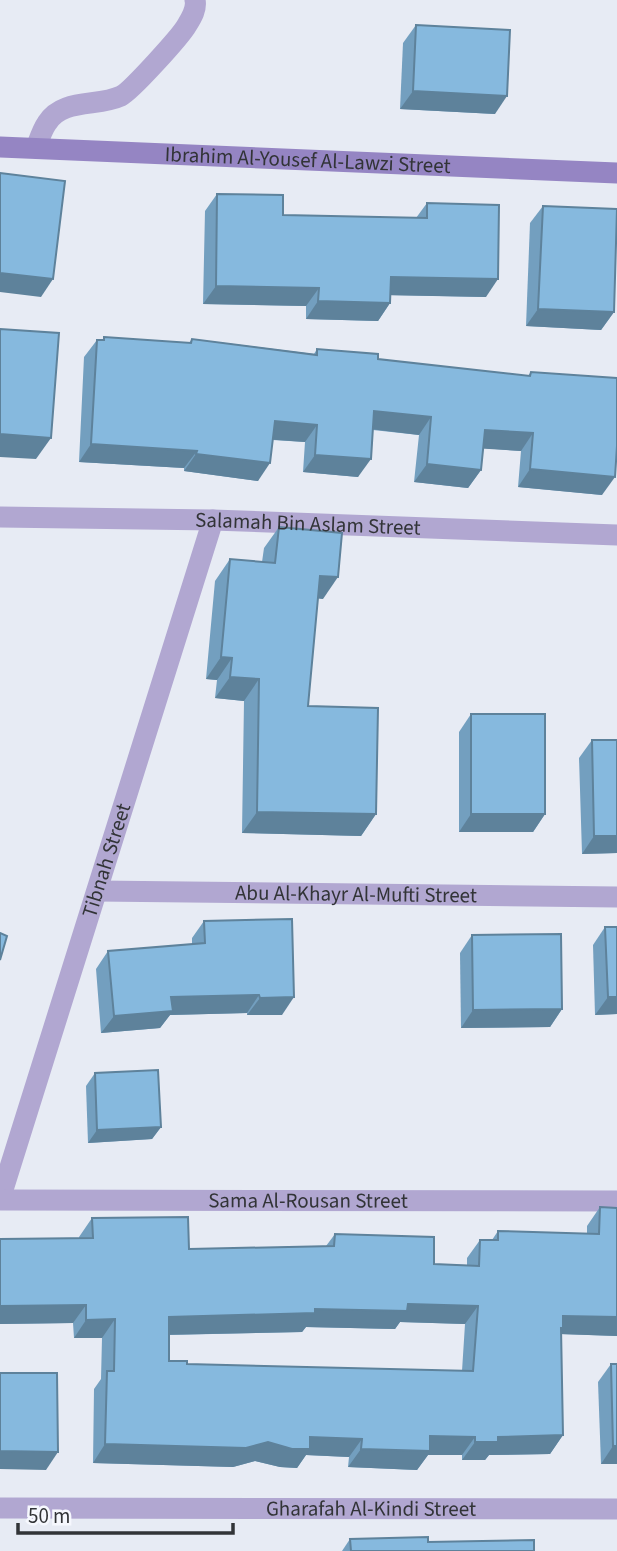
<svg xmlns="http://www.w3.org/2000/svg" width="617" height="1551" font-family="'Source Sans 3',sans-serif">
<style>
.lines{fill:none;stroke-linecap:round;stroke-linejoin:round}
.street{stroke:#b1a7d1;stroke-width:21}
.secondary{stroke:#9585c3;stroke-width:21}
.wall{fill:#739fbf;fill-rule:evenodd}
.shaded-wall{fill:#5e829b}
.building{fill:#86b9de;stroke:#5e829b;stroke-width:2;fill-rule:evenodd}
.labels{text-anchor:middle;stroke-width:5;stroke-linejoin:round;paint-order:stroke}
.street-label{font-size:21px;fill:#323437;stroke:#f6f8fe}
</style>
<rect width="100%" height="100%" fill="#e7ebf4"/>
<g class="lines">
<!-- street -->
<g class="street">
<path d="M 36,148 C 39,140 42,130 47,123 C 62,98 98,107 121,96 C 131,91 181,36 187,25 C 192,17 197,9 195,0"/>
<path id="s1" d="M 0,517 L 213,520 L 617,535"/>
<path id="s2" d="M 97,891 L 617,897"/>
<path id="s3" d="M 0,1199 L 213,520"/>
<path id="s4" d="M 0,1200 L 617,1201"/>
<path id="s5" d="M 0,1508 L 617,1509"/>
</g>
<!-- secondary -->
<path class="secondary" id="s6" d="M 0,147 L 617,173"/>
</g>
<!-- wall -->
<g class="wall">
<polygon points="416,25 495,114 400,109 403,43"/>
<polygon points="217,194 283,215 416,218 427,203 486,297 391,295 390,303 378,321 306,319 306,306 203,304 205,211"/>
<polygon points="543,206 614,312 601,330 526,326 530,223"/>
<polygon points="104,337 189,343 192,339 314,354 317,349 378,359 528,376 531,372 602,495 518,487 521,451 483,448 481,470 468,488 414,482 419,435 373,430 358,477 303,472 305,442 273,440 258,481 184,471 184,468 79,462 84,357 97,340 103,340"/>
<polygon points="279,527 323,599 318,598 308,706 376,814 361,836 242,833 244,701 215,698 217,680 206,679 215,581 230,559 262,562 264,548"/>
<polygon points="471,714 545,814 533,832 459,832 459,732"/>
<polygon points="592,740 617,740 617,853 582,854 579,758"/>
<polygon points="204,921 282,1015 247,1015 247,1013 170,1015 160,1028 101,1033 96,969 108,951 192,944 192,938"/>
<polygon points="605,927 617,1014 595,1015 593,945"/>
<polygon points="472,935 562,1009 550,1027 461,1028 460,953"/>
<polygon points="95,1073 161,1127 152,1139 88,1143 86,1086"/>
<path d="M 600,1207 L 617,1208 L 617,1336 L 561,1334 L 563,1435 L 550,1454 L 489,1455 L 485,1460 L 462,1460 L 462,1455 L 428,1455 L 417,1470 L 348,1467 L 349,1457 L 306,1455 L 297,1468 L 280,1467 L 255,1461 L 233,1467 L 93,1463 L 94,1389 L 101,1379 L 102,1338 L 74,1338 L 73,1323 L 0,1324 L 0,1239 L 79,1238 L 79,1237 L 92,1218 L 189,1249 L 326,1246 L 335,1234 L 434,1264 L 467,1265 L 467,1258 L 480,1240 L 492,1240 L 498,1231 L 587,1234 L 587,1226 ZM 400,1322 L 465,1324 L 462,1371 L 187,1364 L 169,1361 L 169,1335 L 302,1332 L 306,1327 L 395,1329 Z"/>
<polygon points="611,1364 617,1364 617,1464 601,1464 598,1382"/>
<polygon points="350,1539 428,1542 534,1551 342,1551"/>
</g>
<!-- shaded-wall -->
<g class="shaded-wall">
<polygon points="413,91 507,96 495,114 400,109"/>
<polygon points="0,273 53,279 41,297 0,292"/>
<polygon points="391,277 498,279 486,297 379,295"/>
<polygon points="216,286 319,288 306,306 203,304"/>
<polygon points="318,301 390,303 378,321 306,319"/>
<polygon points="538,309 614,312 601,330 526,326"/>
<polygon points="374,411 431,417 419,435 362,428"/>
<polygon points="275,421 317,425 305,442 263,439"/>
<polygon points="485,430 533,433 521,451 473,448"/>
<polygon points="0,434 51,438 36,459 0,457"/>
<polygon points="91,444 197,451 184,468 79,462"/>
<polygon points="196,454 270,463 258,481 184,471"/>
<polygon points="315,455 371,459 358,477 303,472"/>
<polygon points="427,464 481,470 468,488 414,482"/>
<polygon points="530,469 615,477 602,495 518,487"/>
<polygon points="320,576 338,577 323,599 305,597"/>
<polygon points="221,657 232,658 217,680 206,679"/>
<polygon points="230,677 259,679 244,701 215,698"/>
<polygon points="257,812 376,814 361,836 242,833"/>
<polygon points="471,814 545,814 533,832 459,832"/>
<polygon points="594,836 617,836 617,853 582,854"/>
<polygon points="259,995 247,1013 170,1015 160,1028 101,1033 114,1016 171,997"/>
<polygon points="294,997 282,1015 247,1015 260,998"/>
<polygon points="608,997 617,997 617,1014 595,1015"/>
<polygon points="562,1009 550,1027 461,1028 473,1010"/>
<polygon points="161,1127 152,1139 88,1143 97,1130"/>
<polygon points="408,1304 478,1306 465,1324 400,1322 395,1329 306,1327 302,1332 156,1335 169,1317"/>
<polygon points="86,1305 73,1323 0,1324 0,1306"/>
<polygon points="563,1316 617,1317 617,1336 559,1334"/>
<polygon points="115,1319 102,1338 74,1338 86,1320"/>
<polygon points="563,1435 550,1454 489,1455 485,1460 462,1460 475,1442 498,1437"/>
<polygon points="430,1436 475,1437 462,1455 428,1455 417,1470 348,1467 361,1449"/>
<polygon points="310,1437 362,1439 349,1457 306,1455 297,1468 280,1467 255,1461 233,1467 93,1463 105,1444 268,1442"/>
<polygon points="613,1446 617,1446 617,1464 601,1464"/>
<polygon points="0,1451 58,1452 46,1470 0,1469"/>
</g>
<!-- building -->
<g class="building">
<polygon points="416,25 510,30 507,96 413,91"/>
<polygon points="0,173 65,181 53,279 0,273"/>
<polygon points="217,194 283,195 283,215 427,218 427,203 499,205 498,279 391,277 390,303 318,301 319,288 216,286"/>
<polygon points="543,206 617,209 614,312 538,309"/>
<polygon points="0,329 59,333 51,438 0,434"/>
<polygon points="104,337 191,343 192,339 317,355 317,349 378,354 378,359 530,376 531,372 617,378 617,446 615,477 530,469 533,433 485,430 481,470 427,464 431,417 374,411 371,459 315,455 317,425 275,421 270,463 196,454 197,451 91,444 97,340 104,340"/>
<polygon points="279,527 342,533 338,577 320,576 308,706 378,708 376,814 257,812 259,679 230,677 232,658 221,657 230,559 275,563"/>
<rect x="471" y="714" width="74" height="100"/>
<polygon points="592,740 617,740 617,836 594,836"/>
<polygon points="292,919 294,997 260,998 259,995 171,997 173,1011 114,1016 108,951 205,943 204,921"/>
<polygon points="605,927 617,927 617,997 608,997"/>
<polygon points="0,933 7,936 0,960"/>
<polygon points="561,934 562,1009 473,1010 472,935"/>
<polygon points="158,1070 161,1127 97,1130 95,1073"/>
<path d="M 600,1207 L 617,1208 L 617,1317 L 563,1316 L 563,1328 L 561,1328 L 563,1435 L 498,1437 L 498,1442 L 475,1442 L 475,1437 L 430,1436 L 430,1451 L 361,1449 L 362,1439 L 310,1437 L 310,1449 L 292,1449 L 268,1442 L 246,1448 L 105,1444 L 107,1371 L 114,1371 L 115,1319 L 86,1320 L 86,1305 L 0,1306 L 0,1239 L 93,1238 L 92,1218 L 188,1217 L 189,1249 L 334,1246 L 335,1234 L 434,1237 L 434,1264 L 479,1266 L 480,1240 L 498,1240 L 498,1231 L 599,1234 ZM 408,1304 L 478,1306 L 473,1371 L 187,1364 L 187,1361 L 169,1361 L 169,1317 L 315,1313 L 315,1309 L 407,1311 Z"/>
<polygon points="611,1364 617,1364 617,1446 613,1446"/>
<polygon points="0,1373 57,1373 58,1452 0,1451"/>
<polygon points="428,1537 428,1542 534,1540 534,1551 351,1551 350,1539"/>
</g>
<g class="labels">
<!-- street labels -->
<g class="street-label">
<text dy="7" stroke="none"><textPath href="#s6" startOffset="308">Ibrahim Al-Yousef Al-Lawzi Street</textPath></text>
<text dy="7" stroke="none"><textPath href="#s1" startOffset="308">Salamah Bin Aslam Street</textPath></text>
<text dy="7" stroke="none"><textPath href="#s3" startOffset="355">Tibnah Street</textPath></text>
<text dy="7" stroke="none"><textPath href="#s2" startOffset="259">Abu Al-Khayr Al-Mufti Street</textPath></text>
<text dy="7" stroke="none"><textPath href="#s4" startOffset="308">Sama Al-Rousan Street</textPath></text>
<text dy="7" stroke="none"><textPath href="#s5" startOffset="371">Gharafah Al-Kindi Street</textPath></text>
</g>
</g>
<!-- scale -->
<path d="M18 1523v10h215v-10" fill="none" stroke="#323437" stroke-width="3.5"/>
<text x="28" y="1523" font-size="21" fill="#323437" stroke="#f6f8fe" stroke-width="5" paint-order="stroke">50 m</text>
</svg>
